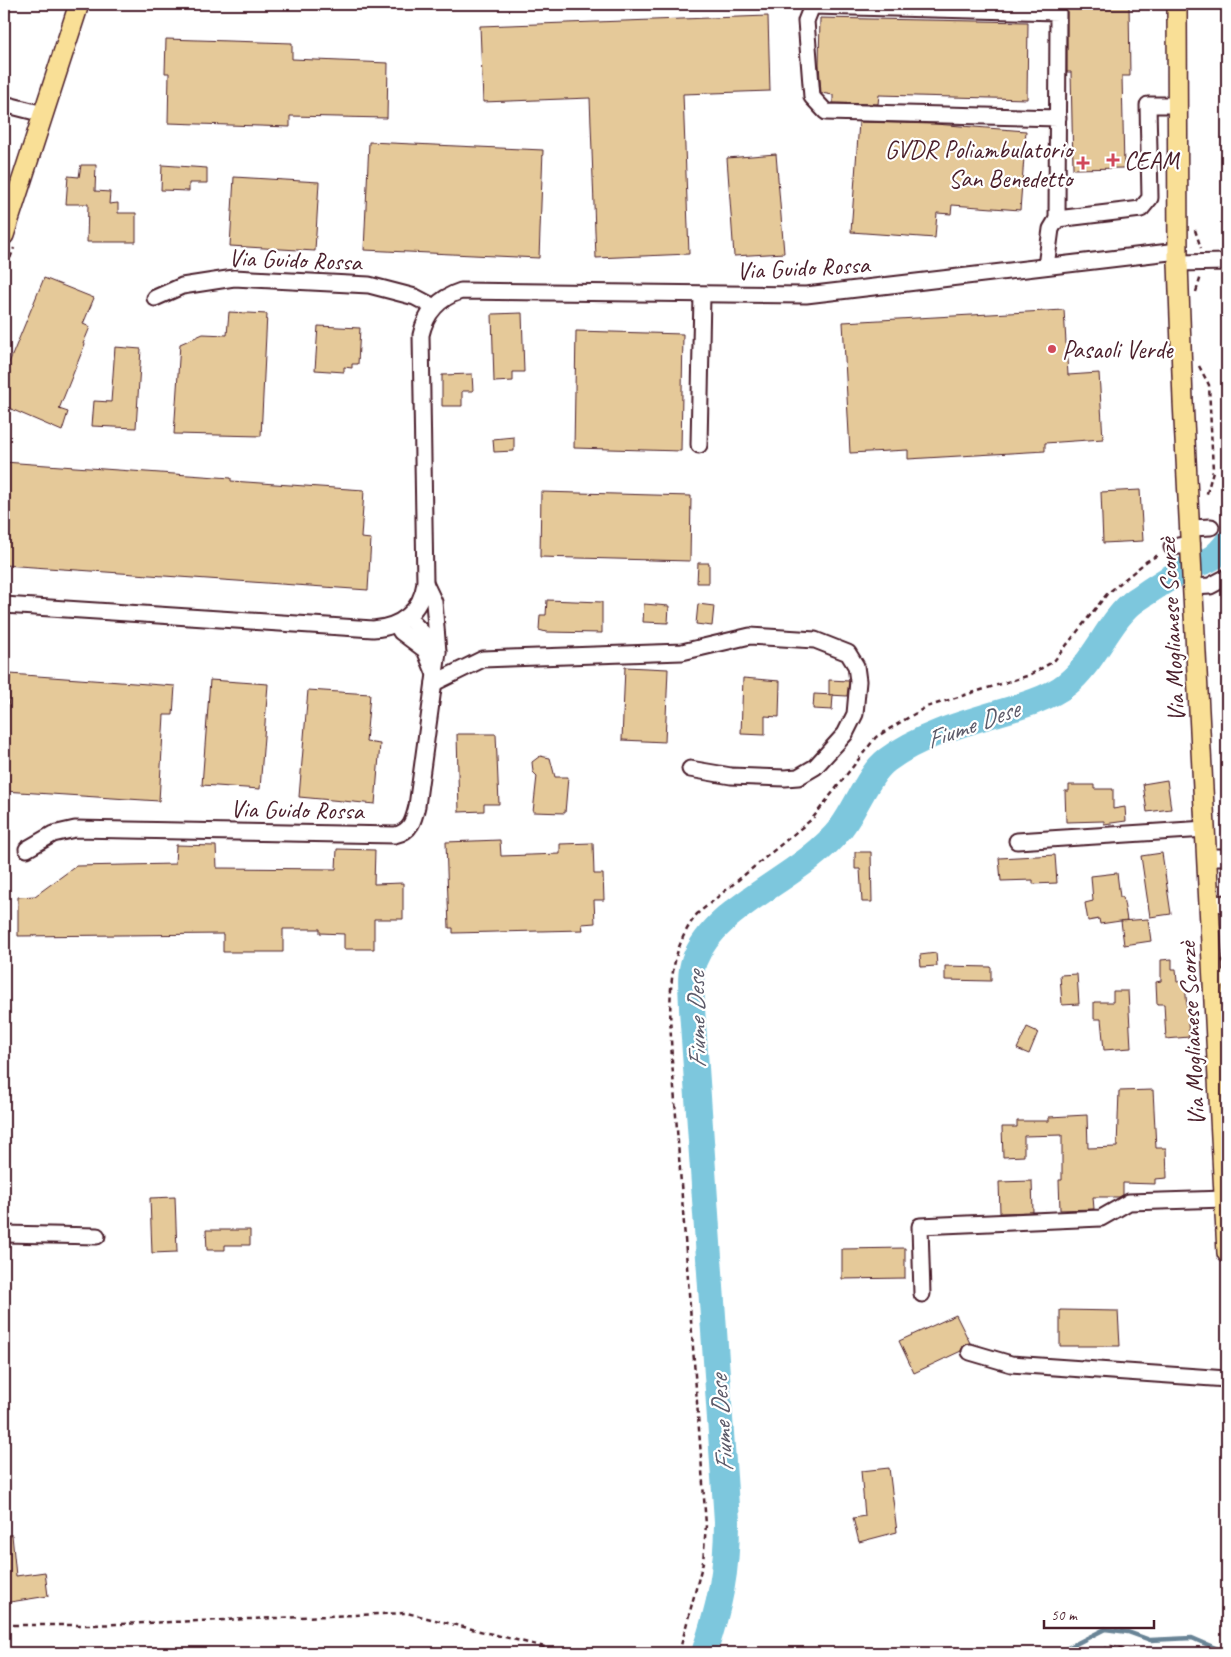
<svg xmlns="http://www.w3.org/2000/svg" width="1231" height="1657" font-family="Caveat,sans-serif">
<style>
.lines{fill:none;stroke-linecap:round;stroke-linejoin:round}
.stream{stroke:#698496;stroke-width:4.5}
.river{stroke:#7dc7dd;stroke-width:26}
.building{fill:#e5c999;stroke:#4a1f2b}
.minor-casing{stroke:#4a1f2b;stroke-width:19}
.major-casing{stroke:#4a1f2b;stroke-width:22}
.path{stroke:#4a1f2b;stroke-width:2.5;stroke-dasharray:5 4;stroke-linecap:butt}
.minor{stroke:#fff;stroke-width:15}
.major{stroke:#f9df96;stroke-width:19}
.poi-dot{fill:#d1495b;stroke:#fff;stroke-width:2}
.labels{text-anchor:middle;stroke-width:4.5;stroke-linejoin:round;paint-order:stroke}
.poi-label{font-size:25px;fill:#4a1f2b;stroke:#fff;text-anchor:start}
.street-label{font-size:25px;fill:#4a1f2b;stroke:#fff}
.water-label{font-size:26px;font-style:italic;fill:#5c5a69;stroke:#fff}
</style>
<rect width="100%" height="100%" fill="#fff"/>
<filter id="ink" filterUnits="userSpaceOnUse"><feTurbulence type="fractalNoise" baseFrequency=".02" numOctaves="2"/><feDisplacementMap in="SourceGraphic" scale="10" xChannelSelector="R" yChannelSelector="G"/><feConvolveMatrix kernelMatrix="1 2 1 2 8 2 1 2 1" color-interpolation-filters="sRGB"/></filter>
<g filter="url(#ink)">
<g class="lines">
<!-- stream -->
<polyline class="stream" points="1058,1653 1105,1629 1128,1632 1150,1640 1192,1638 1227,1653"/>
<!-- river -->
<path class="river" d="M 704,1653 C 720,1605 727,1573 727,1521 L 692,1009 C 692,994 689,975 694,961 C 716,904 802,878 841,828 C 856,809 868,774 887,760 C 919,736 961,724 998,713 C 1019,707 1050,698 1067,684 C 1095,662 1110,618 1136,600 C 1151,590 1168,578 1184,570 C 1206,559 1211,564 1227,543"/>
</g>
<!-- building -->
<g class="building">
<polygon points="1129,5 1130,76 1122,76 1124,168 1073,169 1071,72 1067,72 1067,12 1065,6"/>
<polygon points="768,16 770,91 683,94 689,254 596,258 590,98 483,102 480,26"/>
<polygon points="820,18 1028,22 1027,99 879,95 878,104 833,103 833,95 821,93 819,64"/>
<polygon points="166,39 292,43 292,59 388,63 387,118 290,116 290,127 168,123 169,73 165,73"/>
<polygon points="859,122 935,124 1026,131 1020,210 952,205 951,214 937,213 935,238 851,232"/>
<polygon points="369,142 543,150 539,258 364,250"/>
<polygon points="776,154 784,253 734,256 727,158"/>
<polygon points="81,165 96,165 95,191 110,192 109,204 118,203 118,213 136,213 136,242 87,242 88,204 66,204 68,176 79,177"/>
<polygon points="162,165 207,168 207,183 189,183 189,191 161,190"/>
<polygon points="234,177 319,182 315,251 230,246"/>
<polygon points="44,278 94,298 83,324 90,327 83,344 85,344 59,409 68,412 62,431 4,406 4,375"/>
<polygon points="1064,310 1068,375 1099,373 1103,439 1045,443 1045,451 908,459 908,450 850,453 843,322"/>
<polygon points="229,312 267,314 261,436 174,434 180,344 203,334 227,335"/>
<polygon points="522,313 524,372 513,372 513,381 494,382 492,314"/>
<polygon points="318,326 360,328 358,364 352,364 352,368 344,367 344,372 315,370"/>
<polygon points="576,331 683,334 681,451 574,448"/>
<polygon points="115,347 141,349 136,428 92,426 94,401 111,402"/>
<polygon points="472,374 473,391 462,391 462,406 442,406 442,375"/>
<polygon points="514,437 514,451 494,452 493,439"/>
<polygon points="4,462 231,478 231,481 364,490 361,538 371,539 368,590 4,565"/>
<polygon points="1140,490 1143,541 1103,543 1101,492"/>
<polygon points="541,492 691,496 690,561 540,557"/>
<polygon points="698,563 709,563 709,583 697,583"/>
<polygon points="547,600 602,602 602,633 546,632 539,630 540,615 546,615"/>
<polygon points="644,604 669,606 668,623 643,622"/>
<polygon points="698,604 714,606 712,626 696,624"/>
<polygon points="625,667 668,669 665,742 622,740"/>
<polygon points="10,674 175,686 173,715 164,715 159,801 4,791"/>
<polygon points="743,678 780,681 779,717 765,716 765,735 741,734"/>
<polygon points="210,680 268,684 260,789 202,785"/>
<polygon points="829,680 849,681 847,696 829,695"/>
<polygon points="308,690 370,694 366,742 380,744 375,804 299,797"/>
<polygon points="814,694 833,695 832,710 813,709"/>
<polygon points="457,734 496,734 499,804 484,804 484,811 459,812"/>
<polygon points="540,756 550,758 555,777 568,777 565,813 533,812 537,776 533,772 532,762"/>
<polygon points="1167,780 1171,809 1147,812 1143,784"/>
<polygon points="1069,785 1094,785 1094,789 1113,789 1113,809 1125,807 1126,821 1104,824 1104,821 1066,822 1065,791 1069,791"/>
<polygon points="500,840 501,856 560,854 560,844 593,843 594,874 603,874 604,900 594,900 595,923 582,924 583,930 453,933 453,928 449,928 446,842"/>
<polygon points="176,845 216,846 217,868 336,869 337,849 375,850 374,884 403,883 403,919 374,919 374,949 344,949 344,934 320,933 320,929 283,929 283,952 223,952 223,934 18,936 18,897 35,896 76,866 175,864"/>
<polygon points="855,852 871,852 872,902 862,902 860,869 855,869"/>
<polygon points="1162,853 1171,914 1150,917 1141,856"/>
<polygon points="1055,855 1057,883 1033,884 1033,880 1001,881 999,858"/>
<polygon points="1117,873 1120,897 1123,897 1127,920 1100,924 1099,919 1088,921 1085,903 1093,901 1091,876"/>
<polygon points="1148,919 1151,941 1124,945 1121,921"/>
<polygon points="936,953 937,966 921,967 920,955"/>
<polygon points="1172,959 1172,969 1176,969 1177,982 1185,981 1189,1037 1166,1039 1164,1004 1157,1004 1156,982 1161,981 1161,960"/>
<polygon points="945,966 991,967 991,981 945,980"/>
<polygon points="1077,974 1079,1004 1062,1005 1060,975"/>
<polygon points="1113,991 1128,991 1131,1048 1104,1050 1101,1019 1094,1019 1094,1002 1113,1002"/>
<polygon points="1027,1027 1038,1032 1029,1054 1017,1049"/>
<polygon points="1153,1090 1156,1148 1166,1148 1167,1178 1155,1179 1155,1184 1123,1183 1123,1195 1119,1197 1093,1197 1094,1209 1060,1210 1059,1180 1062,1180 1062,1135 1024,1136 1024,1156 1003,1157 1002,1127 1017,1127 1017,1121 1049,1121 1049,1117 1087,1115 1088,1148 1117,1147 1119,1091"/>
<polygon points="1032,1181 1033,1212 1000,1213 999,1182"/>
<polygon points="175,1197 177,1252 152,1253 150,1198"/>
<polygon points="206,1230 250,1230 250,1245 225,1245 225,1250 207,1250"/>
<polygon points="905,1248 905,1278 842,1279 842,1249"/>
<polygon points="1060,1310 1118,1311 1120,1346 1060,1346"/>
<polygon points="956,1315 970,1343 964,1345 961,1351 914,1373 899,1341"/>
<polygon points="889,1468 897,1532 859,1542 853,1518 865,1516 861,1471"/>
<polygon points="4,1535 12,1535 16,1576 45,1572 48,1596 4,1603"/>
</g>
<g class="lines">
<defs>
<g id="minor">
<polyline points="4,104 43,114"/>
<polyline points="1057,219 1141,209 1150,198 1148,105 1177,105"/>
<polyline points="1178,263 1227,262"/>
<polyline points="1046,266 1051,229 1057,219 1058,12 812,6 806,21 812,97 826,112 1058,118"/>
<polyline points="155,298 182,286 234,278 369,285 415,297 434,307"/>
<polyline points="699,445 702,295"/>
<polyline points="1191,528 1211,527"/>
<polyline points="1172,547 1192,544"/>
<polyline points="1194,587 1210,586 1227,577"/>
<path d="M 4,605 L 373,629 C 401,627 421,611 425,583 L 421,335 C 426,312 439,298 461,291 L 806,295 L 1178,251"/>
<polyline points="407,617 430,640 438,652"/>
<polyline points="396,624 401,632 425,650 434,672"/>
<polyline points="434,683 483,659 682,652 750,636 815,640 848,653 856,666 858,681 855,714 845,734 815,767 798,777 785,778 731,776 690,769"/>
<polyline points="1017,841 1206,829"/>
<path d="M 27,849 L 53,834 L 75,829 L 395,835 C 411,832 414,819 417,806 L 438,652 L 434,602 L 425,583"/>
<polyline points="1208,857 1226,857"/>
<polyline points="1210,904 1227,903"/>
<polyline points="1213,978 1227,978"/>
<polyline points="4,1234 97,1236"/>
<polyline points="922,1294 920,1226 1101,1218 1129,1202 1225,1199"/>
<polyline points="970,1352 1011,1364 1227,1379"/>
</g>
<g id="major">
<polyline points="1177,4 1178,263 1183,401 1227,1253"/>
<polyline points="4,235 79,4"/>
</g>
</defs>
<!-- minor casing -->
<use href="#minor" class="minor-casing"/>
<!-- major casing -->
<use href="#major" class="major-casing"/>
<!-- path -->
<g class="path">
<polyline points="1195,230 1201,248"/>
<polyline points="4,275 14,248"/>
<polyline points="1196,292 1201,276"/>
<polyline points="1199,366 1209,385 1213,471 1206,497"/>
<polyline points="4,1625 93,1625 407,1613 569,1653"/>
<path d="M 679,1653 L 703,1562 L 706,1525 L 672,1061 C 670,1010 664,956 697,914 L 812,819 L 876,737 L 926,707 L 1030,675 L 1054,661 L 1107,594 L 1147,561 L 1160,554"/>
<polyline points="1094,1653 1111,1646 1140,1653"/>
</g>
<!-- minor -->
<use href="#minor" class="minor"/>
<!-- major -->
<use href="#major" class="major"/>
</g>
</g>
<!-- markers -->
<g class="poi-dot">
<path d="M1110.5 152.5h5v5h5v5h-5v5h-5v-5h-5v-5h5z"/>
<path d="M1080.5 155.5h5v5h5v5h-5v5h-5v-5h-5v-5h5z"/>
<circle cx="1052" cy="349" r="5"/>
</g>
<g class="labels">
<!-- poi labels -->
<g class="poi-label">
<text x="1072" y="158" text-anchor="end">GVDR Poliambulatorio<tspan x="1072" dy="29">San Benedetto</tspan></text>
<text x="1124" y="169">CEAM</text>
<text x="1062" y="358">Pasaoli Verde</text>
</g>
<!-- street labels -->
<g class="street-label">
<text transform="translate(295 259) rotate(2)" y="9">Via Guido Rossa</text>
<text transform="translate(803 267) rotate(-3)" y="9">Via Guido Rossa</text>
<text transform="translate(1171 630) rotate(-93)" y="9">Via Moglianese Scorzè</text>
<text transform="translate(297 809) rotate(1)" y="9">Via Guido Rossa</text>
<text transform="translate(1191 1034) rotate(-93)" y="9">Via Moglianese Scorzè</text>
</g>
<!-- water labels -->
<g class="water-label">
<text transform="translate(972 724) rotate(-20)" y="9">Fiume Dese</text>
<text transform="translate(696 1020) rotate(-91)" y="9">Fiume Dese</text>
<text transform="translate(721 1424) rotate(-94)" y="9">Fiume Dese</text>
</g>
</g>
<!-- margin -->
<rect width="1231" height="1657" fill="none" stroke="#fff" stroke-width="20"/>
<rect x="10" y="10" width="1211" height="1637" fill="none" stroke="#4a1f2b" stroke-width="2" filter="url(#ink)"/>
<!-- scale -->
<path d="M1044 1620v8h110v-8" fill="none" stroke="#4a1f2b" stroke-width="2.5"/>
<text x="1051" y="1620" font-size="15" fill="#4a1f2b" stroke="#ffffff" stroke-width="4" paint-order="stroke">50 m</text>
</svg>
